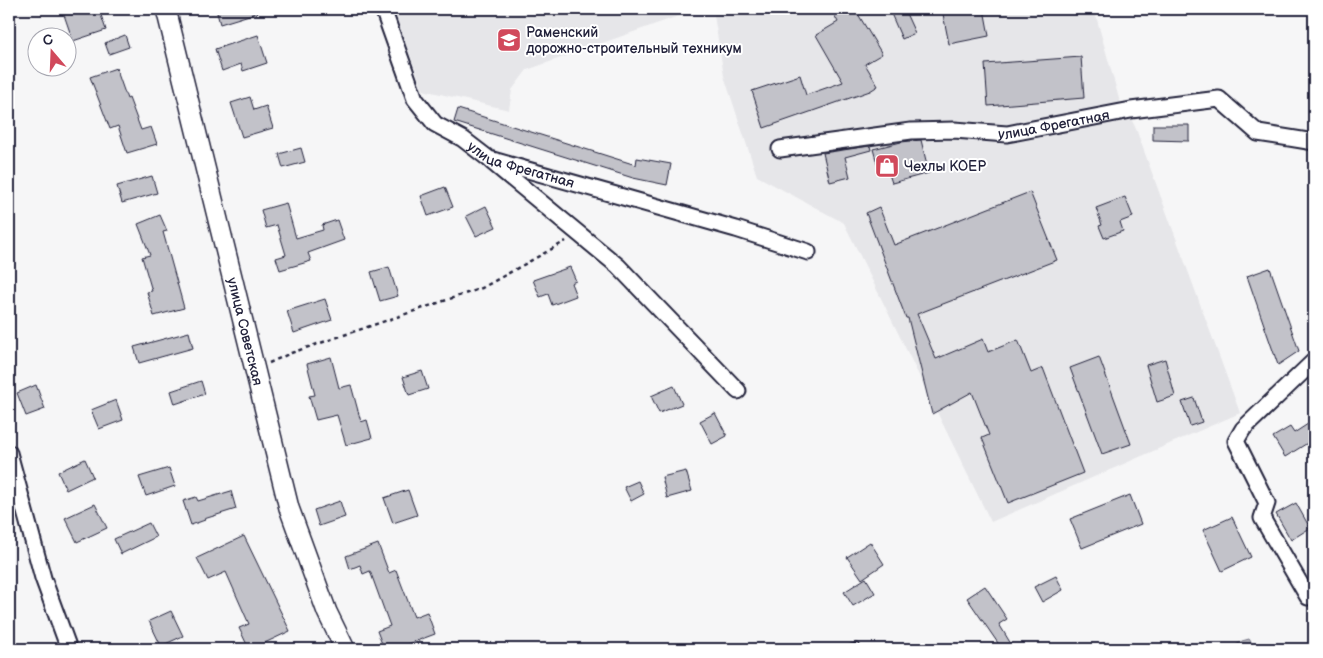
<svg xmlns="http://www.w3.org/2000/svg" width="1323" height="658" font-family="'Balsamiq Sans',sans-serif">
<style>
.built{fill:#e6e6e9}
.water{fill:#aeaeb7;stroke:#767685}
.building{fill:#c2c2c9;stroke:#22223b}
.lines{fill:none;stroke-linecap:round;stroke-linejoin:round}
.service-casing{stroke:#22223b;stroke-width:11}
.minor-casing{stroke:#22223b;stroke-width:19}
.tertiary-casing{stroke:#22223b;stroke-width:22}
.path{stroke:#22223b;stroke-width:2.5;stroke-dasharray:4 4;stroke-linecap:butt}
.service{stroke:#fff;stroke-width:8}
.minor{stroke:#fff;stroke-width:15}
.tertiary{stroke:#fff;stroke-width:19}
.labels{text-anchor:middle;stroke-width:4;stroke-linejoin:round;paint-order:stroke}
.poi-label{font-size:14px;fill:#22223b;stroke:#fff;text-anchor:start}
.street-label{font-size:14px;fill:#22223b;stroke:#fff}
</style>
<rect width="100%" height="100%" fill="#f6f6f7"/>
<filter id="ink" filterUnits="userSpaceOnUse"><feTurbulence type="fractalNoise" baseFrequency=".02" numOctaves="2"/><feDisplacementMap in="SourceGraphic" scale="10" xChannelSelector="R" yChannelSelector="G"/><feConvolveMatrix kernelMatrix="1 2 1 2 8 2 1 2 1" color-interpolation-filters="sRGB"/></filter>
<g filter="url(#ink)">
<!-- built -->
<g class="built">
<polygon points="393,9 698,9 527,70 512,90 509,110 423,90"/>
<polygon points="713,9 1094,9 1123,113 1128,112 1136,129 1240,413 991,522 844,223 757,176 724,76"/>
</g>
<!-- water -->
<polygon class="water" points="1249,639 1256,649 1261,649 1230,649 1242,641"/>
<!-- building -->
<g class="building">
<polygon points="62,9 99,9 106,30 73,41"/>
<polygon points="216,9 259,9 259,12 220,24"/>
<polygon points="831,9 855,9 882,54 865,64 878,86 870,91 764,128 752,91 800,75 806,95 843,82 816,35 838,22"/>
<polygon points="889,9 904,9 915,33 902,39"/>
<polygon points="942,9 984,9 989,36 949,44"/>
<polygon points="125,35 129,47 109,54 105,43"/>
<polygon points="258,35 267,63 243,71 241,64 222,71 215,49"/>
<polygon points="1081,57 1084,98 988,106 985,64"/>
<polygon points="116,68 127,99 129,98 141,130 151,127 157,144 127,153 118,126 110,129 90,77"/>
<polygon points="250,97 254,110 266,106 273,128 242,137 231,103"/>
<polygon points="458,109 636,165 637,158 671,164 667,185 633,178 454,122"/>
<polygon points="1153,125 1189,125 1189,141 1153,140"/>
<polygon points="921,140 929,173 892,183 888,171 880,174 873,149 901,142"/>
<polygon points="870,146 871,150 845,157 850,177 830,182 823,153"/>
<polygon points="301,148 305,162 283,168 279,154"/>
<polygon points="152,176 157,193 122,203 117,186"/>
<polygon points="445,187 453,207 428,216 421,196"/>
<polygon points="1030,192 1057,260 917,314 936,359 983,339 988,352 1018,340 1031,373 1043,368 1083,473 1008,503 982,438 989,435 972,392 932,414 908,318 906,318 866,213 879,207 894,245"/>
<polygon points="1125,197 1133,217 1120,222 1123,231 1104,238 1099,226 1102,225 1096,208"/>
<polygon points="286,203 296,238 323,230 322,225 337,220 344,240 308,253 311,261 280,270 276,258 286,255 277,225 266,228 261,210"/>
<polygon points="486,206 496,227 476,236 466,216"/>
<polygon points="160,215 167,231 163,232 184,308 154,316 147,292 152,291 142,257 150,255 138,224"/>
<polygon points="389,267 398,296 380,301 371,272"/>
<polygon points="570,267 576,281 571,283 576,296 552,305 548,294 540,297 533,280"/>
<polygon points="1270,268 1299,351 1278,365 1247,276"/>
<polygon points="325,299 332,320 294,333 287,311"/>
<polygon points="189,332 193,348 139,363 134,347"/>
<polygon points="331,357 339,388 351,385 361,422 367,420 372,438 346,445 337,415 316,420 309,396 315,395 307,364"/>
<polygon points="1099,357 1131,444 1102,454 1070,368"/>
<polygon points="1165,359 1175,396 1157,402 1146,365"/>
<polygon points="422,371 428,389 409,395 403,377"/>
<polygon points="201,381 205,394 175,404 171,391"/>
<polygon points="36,385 45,409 26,416 17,393"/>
<polygon points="674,386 682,404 659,413 651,396"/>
<polygon points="1194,398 1202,422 1190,426 1182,402"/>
<polygon points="116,400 123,420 99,429 91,410"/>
<polygon points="715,413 727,436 712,444 700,421"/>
<polygon points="1314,420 1314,439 1285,457 1273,437 1290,427 1294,433"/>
<polygon points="85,459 93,477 66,490 58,472"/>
<polygon points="169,468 175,486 146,496 139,477"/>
<polygon points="686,471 692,491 667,498 662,477"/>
<polygon points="638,481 644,494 631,501 624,487"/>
<polygon points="408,490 417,515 393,523 384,498"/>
<polygon points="231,491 236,509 204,519 205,520 191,525 183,501 196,497 198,501"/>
<polygon points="1130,495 1141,524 1082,548 1070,519"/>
<polygon points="340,501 345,517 319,526 314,510"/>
<polygon points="1296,503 1310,528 1291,540 1276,514"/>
<polygon points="95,504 107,528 77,542 65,518"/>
<polygon points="1232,517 1251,557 1222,571 1203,530"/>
<polygon points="149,523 156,537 121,554 114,539"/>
<polygon points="244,536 290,631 252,649 249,649 239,628 249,624 226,572 208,580 197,558"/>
<polygon points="870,542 884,564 862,579 847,557"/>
<polygon points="378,544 389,573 396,570 414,617 427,612 435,634 395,649 384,649 377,631 390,626 370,571 363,574 360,565 350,569 346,556"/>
<polygon points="1056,576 1063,590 1042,602 1034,587"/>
<polygon points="866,578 875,593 853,606 844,592"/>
<polygon points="985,586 1007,619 999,624 1014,649 1002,649 967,598"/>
<polygon points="171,611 183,636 161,646 149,621"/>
</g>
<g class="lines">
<defs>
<polyline id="service" points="852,649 856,648"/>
<g id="minor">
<path id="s1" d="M 383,9 L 415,99 L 435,124 L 463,139 L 489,159 L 736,229 L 808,252"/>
<path id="s2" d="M 780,149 L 911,131 L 954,130 L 1007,134 L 1131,110 L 1219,99 L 1258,133 L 1314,142"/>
<polyline points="492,162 618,266 738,391"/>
<polyline points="1314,361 1243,429 1236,441 1267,503 1262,518 1308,597 1314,592"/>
<polyline points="9,453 43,578 69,649"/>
</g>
<g id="tertiary">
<path id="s3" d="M 166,9 L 289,508 L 327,612 L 345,649"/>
</g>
</defs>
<!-- service casing -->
<use href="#service" class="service-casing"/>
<!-- minor casing -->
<use href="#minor" class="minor-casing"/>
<!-- tertiary casing -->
<use href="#tertiary" class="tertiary-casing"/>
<!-- path -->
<polyline class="path" points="269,363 291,353 482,288 566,241"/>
<!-- service -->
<use href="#service" class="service"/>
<!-- minor -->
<use href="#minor" class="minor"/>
<!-- tertiary -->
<use href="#tertiary" class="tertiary"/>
</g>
</g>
<!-- icons -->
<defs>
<symbol id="university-square" viewBox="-11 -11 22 22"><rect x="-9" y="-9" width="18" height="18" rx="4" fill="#d1495b" stroke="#fff"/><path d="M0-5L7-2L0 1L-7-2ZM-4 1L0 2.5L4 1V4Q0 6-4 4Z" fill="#fff"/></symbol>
<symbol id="shop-square" viewBox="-11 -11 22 22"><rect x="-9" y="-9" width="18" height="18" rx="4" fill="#d1495b" stroke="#fff"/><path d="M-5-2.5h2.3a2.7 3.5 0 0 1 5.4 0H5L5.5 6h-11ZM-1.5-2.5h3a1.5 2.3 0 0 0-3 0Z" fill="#fff"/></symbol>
</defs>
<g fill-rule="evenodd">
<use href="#university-square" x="495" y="26" width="28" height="28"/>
<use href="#shop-square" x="873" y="152" width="28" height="28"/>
</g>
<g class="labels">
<!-- poi labels -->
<g class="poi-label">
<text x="526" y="37">Раменский<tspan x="526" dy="16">дорожно-строительный техникум</tspan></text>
<text x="904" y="171">Чехлы КОЕР</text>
</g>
<!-- street labels -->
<g class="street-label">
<text dy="5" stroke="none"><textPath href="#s2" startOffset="276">улица Фрегатная</textPath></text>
<text dy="5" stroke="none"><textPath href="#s1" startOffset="224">улица Фрегатная</textPath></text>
<text dy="5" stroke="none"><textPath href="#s3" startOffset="332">улица Советская</textPath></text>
</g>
</g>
<!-- margin -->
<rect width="1323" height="658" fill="none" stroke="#fff" stroke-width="30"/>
<rect x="15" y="15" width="1293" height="628" fill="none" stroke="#22223b" stroke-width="2" filter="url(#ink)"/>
<!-- north arrow -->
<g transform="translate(52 52) rotate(341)"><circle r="24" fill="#ffffff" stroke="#a7a7b1"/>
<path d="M0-4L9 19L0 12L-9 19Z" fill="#d1495b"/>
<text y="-8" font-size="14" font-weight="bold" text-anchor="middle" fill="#22223b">С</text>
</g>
</svg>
